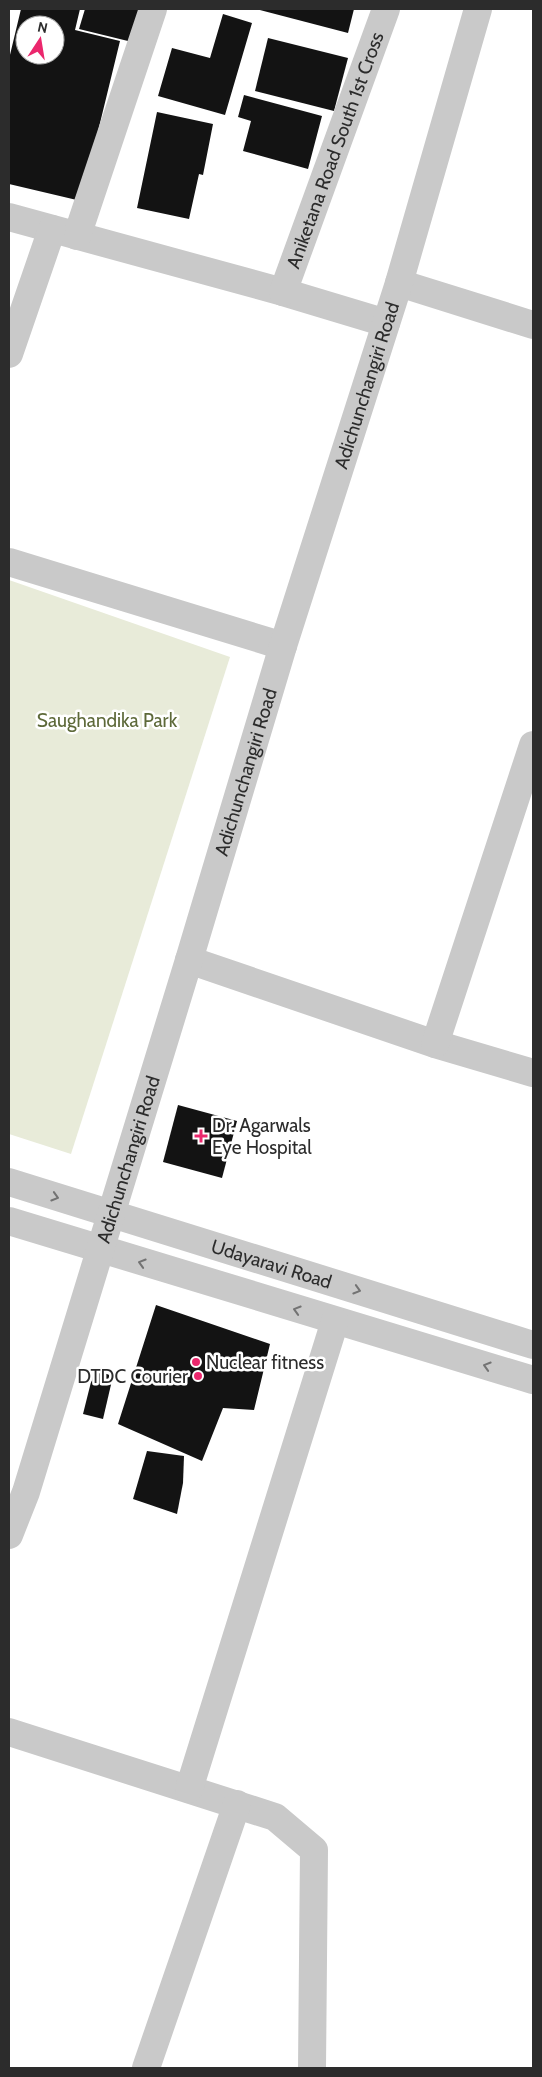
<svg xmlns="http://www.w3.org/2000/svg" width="542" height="2077" font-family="Cabin,sans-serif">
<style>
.green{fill:#e8ebd9}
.building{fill:#131313;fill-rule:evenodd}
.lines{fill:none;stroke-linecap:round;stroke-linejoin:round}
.minor{stroke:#c9c9c9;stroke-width:28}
.oneway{stroke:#737373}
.poi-dot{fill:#eb276d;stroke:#fff;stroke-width:2}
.labels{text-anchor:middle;stroke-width:5;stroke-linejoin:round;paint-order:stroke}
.street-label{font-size:19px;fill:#2c2c2c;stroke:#fff}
.park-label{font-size:19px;fill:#5d6939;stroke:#fff}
.poi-label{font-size:19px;fill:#2c2c2c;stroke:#fff;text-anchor:start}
</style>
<rect width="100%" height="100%" fill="#fff"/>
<!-- green -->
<polygon class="green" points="9,580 230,657 71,1154 9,1134"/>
<!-- building -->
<g class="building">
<path d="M 21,9 L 80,9 L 75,30 L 120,41 L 81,201 L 9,184 L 9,59 ZM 25,25 L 55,25 L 55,55 L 25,55 Z"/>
<polygon points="85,9 140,9 132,42 79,29"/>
<polygon points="256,9 354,9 348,33"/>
<polygon points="223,14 252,23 225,115 158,96 172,48 210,58"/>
<polygon points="268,38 348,58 334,111 255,91"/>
<polygon points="244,95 322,116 308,169 243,151 251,121 238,117"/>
<polygon points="157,112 213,124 203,175 199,174 189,219 137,208"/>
<polygon points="178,1105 237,1121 222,1178 163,1162"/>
<polygon points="156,1305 270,1344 254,1410 223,1408 202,1461 118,1424"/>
<polygon points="94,1370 113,1376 103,1419 83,1414"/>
<polygon points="147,1451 184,1456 183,1483 177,1514 133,1499"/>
</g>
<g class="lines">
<!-- minor -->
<g class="minor">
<polyline points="9,217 283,292 386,323"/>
<polyline points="77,236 153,9"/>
<polyline points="399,283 533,325"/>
<path id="s1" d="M 283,292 L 386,9"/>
<polyline points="9,354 52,229"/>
<polyline points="9,562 283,646"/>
<polyline points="189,960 435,1044 533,1073"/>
<polyline points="435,1044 533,745"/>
<path id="s2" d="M 9,1182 L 533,1345"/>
<polyline points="9,1221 533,1380"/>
<path id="s3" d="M 9,1535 L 26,1492 L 189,960 L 283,646 L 399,283 L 478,9"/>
<polyline points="9,1732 275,1817 314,1850 312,2068"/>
<polyline points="189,1789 335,1321"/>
<polyline points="146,2068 237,1804"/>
</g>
</g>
<!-- one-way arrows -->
<defs><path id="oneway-chevron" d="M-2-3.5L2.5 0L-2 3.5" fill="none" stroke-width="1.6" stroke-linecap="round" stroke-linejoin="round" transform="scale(1.25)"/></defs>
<g class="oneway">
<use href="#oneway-chevron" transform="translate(55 1197) rotate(17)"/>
<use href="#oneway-chevron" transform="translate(142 1263) rotate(-163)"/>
<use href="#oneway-chevron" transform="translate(357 1290) rotate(17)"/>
<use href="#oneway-chevron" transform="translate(297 1310) rotate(-163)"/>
<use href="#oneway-chevron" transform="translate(487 1366) rotate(-163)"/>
</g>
<!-- markers -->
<g class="poi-dot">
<path d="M198.5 1128.5h5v5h5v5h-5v5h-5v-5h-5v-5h5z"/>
<circle cx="196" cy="1362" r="5"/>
<circle cx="198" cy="1376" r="5"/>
</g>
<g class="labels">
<!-- street labels -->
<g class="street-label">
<text dy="7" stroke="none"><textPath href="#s1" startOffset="151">Aniketana Road South 1st Cross</textPath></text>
<text dy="7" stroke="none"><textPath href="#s3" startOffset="1204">Adichunchangiri Road</textPath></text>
<text dy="7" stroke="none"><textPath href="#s3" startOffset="799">Adichunchangiri Road</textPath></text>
<text dy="7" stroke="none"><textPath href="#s3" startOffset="394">Adichunchangiri Road</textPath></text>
<text dy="7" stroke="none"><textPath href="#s2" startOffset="275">Udayaravi Road</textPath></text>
</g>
<!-- park labels -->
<g class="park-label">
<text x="107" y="727">Saughandika Park</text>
</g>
<!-- poi labels -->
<g class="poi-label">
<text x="212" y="1132">Dr. Agarwals<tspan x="212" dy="22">Eye Hospital</tspan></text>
<text x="206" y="1369">Nuclear fitness</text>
<text x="188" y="1383" text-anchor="end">DTDC Courier</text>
</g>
</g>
<!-- border -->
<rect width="542" height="2077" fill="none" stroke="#2c2c2c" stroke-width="20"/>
<!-- north arrow -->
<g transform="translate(40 40) rotate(12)"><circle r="24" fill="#ffffff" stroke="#ababab"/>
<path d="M0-4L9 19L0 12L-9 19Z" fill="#eb276d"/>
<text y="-8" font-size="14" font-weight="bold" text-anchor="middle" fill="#2c2c2c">N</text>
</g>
</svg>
